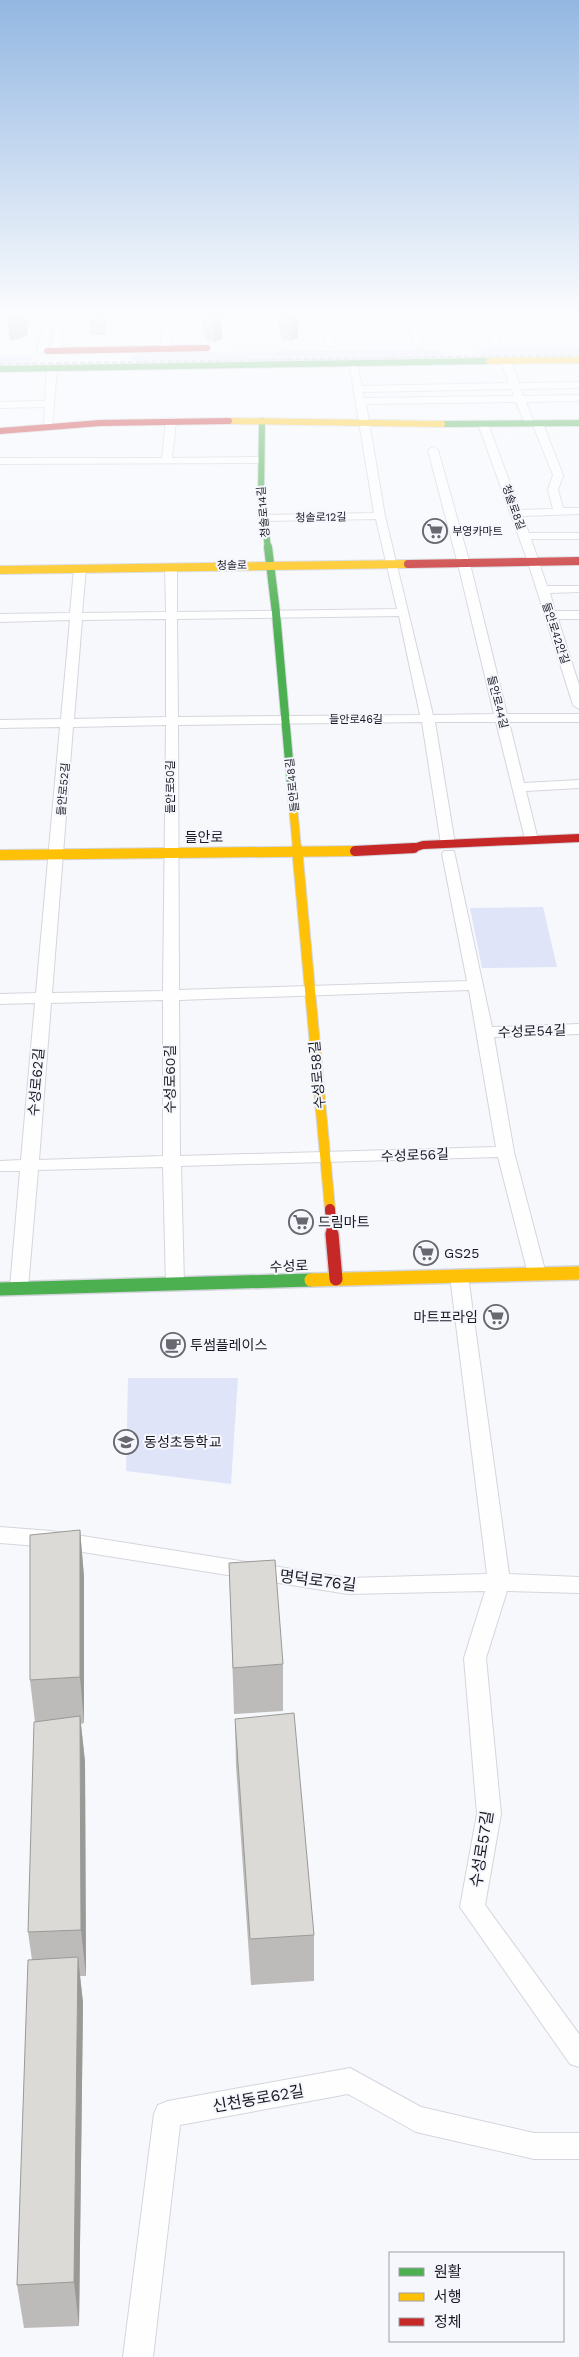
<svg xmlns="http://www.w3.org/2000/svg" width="579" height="2357" font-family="'Work Sans','Noto Sans KR',sans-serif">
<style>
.green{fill:#dfe4f9}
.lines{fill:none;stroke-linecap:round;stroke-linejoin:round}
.street-casing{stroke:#d4d6dd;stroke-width:2}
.fast-far2-casing{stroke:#d4d6dd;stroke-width:8}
.fast-far1-casing{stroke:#d4d6dd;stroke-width:10}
.fast-casing{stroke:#d4d6dd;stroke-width:16}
.slow-far3-casing{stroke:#d4d6dd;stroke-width:8}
.slow-far2-casing{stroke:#d4d6dd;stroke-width:10}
.slow-far1-casing{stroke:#d4d6dd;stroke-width:12}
.slow-casing{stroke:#d4d6dd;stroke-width:16}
.jam-far3-casing{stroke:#d4d6dd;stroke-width:8}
.jam-far2-casing{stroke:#d4d6dd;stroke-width:10}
.jam-far1-casing{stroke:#d4d6dd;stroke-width:12}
.jam-casing{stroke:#d4d6dd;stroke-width:16}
.street{fill:#fefeff;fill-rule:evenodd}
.fast-far2{stroke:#4caf50;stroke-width:6}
.fast-far1{stroke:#4caf50;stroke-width:8}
.fast{stroke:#4caf50;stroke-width:13}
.slow-far3{stroke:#ffc107;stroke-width:6}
.slow-far2{stroke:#ffc107;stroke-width:8}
.slow-far1{stroke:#ffc107;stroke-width:10}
.slow{stroke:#ffc107;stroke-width:13}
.jam-far3{stroke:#c62828;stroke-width:6}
.jam-far2{stroke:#c62828;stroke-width:8}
.jam-far1{stroke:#c62828;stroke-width:10}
.jam{stroke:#c62828;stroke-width:13}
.rail{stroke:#c3c4c6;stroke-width:2;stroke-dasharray:5.5 2.5;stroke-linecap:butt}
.wall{fill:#bcbbb9}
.shaded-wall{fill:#999996}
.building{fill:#dbdad7;stroke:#999996}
.labels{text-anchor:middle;stroke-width:4;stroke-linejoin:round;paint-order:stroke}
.far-street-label{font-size:11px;fill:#191a24;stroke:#f6f7fd}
.far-poi-label{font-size:11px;fill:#191a24;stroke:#f6f7fd;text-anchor:start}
.street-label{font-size:14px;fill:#191a24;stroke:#f6f7fd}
.poi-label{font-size:14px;fill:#191a24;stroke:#f6f7fd;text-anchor:start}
.near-street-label{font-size:16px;fill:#191a24;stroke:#f6f7fd}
</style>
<rect width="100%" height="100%" fill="#f7f8fc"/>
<!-- green -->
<g class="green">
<polygon points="579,347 579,356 490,358 476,353 479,350 487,348"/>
<polygon points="426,349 438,350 445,354 437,358 141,364 130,359 137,354 147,353"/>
<polygon points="32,356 31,365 0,366 0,357"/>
<polygon points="543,907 557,967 482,968 470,908"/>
<polygon points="128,1378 238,1378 231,1484 126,1471"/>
</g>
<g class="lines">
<defs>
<g id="street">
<polygon points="46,311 54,311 47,351 42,354 37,351"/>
<polygon points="161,311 169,311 172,349 167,352 162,349"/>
<polygon points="321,311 329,311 334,348 326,346"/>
<polygon points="403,311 411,311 422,345 421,347 414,345"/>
<polygon points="480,311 488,311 491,318 579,317 579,323 493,324 501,344 497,347 493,344 486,327 465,321 469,318 483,321"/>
<polygon points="60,314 64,317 61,351 56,354 51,351 56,317"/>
<path d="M 506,358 L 511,361 L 519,383 L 579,382 L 579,388 L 521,389 L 523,396 L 579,395 L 579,401 L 526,402 L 534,423 L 538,421 L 543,424 L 563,475 L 558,490 L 563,508 L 579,508 L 579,514 L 522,516 L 529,533 L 579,533 L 579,539 L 531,539 L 547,586 L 579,586 L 579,592 L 550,593 L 555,611 L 579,611 L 579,619 L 558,619 L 579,685 L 579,709 L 573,705 L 528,562 L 478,424 L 483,421 L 488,424 L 520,510 L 553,509 L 548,490 L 553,475 L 533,425 L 526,426 L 516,402 L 366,404 L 385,516 L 433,715 L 494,714 L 458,564 L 428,450 L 433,447 L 438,450 L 470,564 L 507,714 L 579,714 L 579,722 L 509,722 L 524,783 L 579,780 L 579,788 L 526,791 L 538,840 L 531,844 L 526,843 L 496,722 L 435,722 L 455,844 L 448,848 L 441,844 L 422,722 L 178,725 L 179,990 L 467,981 L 442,854 L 444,851 L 454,851 L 492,1027 L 579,1024 L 579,1034 L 494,1037 L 514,1152 L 546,1274 L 544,1278 L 537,1280 L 530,1278 L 528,1274 L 498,1157 L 181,1166 L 184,1284 L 182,1288 L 175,1290 L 168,1288 L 166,1284 L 163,1167 L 38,1170 L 28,1288 L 26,1292 L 19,1294 L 12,1292 L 10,1288 L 20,1171 L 0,1171 L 0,1161 L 21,1160 L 35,1003 L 0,1004 L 0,994 L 36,993 L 60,727 L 0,728 L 0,720 L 61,719 L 70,620 L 0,622 L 0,614 L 70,613 L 74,569 L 80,566 L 86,569 L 82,613 L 166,612 L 165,567 L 171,564 L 177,567 L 177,612 L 397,609 L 376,519 L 263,521 L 258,518 L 263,515 L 374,513 L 349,361 L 357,363 L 362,386 L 509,383 L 501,361 ZM 512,389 L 514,396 L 364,398 L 363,392 ZM 399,616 L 420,715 L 178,717 L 177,619 ZM 166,619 L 166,717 L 74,719 L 82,620 ZM 166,725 L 163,991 L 52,993 L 73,727 ZM 469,990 L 496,1147 L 180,1156 L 179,1000 ZM 163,1000 L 163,1156 L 39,1160 L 51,1003 Z"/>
<polygon points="52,365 57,368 52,428 46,428 44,426 45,407 0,408 0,402 45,401 47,368"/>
<polygon points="171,418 176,421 172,458 259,457 264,460 259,463 0,464 0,458 162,458 166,421"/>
<polygon points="459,1270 466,1272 468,1276 509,1574 579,1577 579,1593 507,1591 486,1658 501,1814 485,1905 579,2034 579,2067 570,2064 460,1907 477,1814 464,1658 485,1591 348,1594 51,1547 0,1543 0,1527 51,1531 348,1578 487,1574 450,1276 452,1272"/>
<polygon points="350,2068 421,2107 534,2133 579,2133 579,2159 534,2159 416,2132 348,2094 180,2125 153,2357 123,2357 154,2114 158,2105 168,2101"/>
</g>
<g id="fast-far2">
<polyline points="0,369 489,361"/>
<polyline points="262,421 261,494 268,548"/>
<polyline points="442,424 579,423"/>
</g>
<polyline id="fast-far1" points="268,547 276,613 292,795"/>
<polyline id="fast" points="0,1289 311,1280"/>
<g id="slow-far3">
<polyline points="489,361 579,360"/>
<polyline points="229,421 442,424"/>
</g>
<g id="slow-far2">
<polyline points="0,570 408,564"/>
<polyline points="292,795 297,849"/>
</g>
<g id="slow-far1">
<polyline points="297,848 330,1209"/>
<polyline points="0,855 355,851"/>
</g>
<polyline id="slow" points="311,1280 579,1273"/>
<g id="jam-far3">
<polyline points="47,351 207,348"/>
<polyline points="0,431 100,423 229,421"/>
</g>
<g id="jam-far2">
<polyline points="408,564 579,561"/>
<polyline points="410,849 423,845 579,838"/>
</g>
<g id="jam-far1">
<polyline points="355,851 414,848"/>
<polyline points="330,1209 332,1235"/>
</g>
<polyline id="jam" points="332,1234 336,1279"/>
</defs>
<!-- street casing -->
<use href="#street" class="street-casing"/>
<!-- fast-far2 casing -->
<use href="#fast-far2" class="fast-far2-casing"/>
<!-- fast-far1 casing -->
<use href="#fast-far1" class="fast-far1-casing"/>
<!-- fast casing -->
<use href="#fast" class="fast-casing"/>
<!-- slow-far3 casing -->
<use href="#slow-far3" class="slow-far3-casing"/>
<!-- slow-far2 casing -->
<use href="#slow-far2" class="slow-far2-casing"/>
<!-- slow-far1 casing -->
<use href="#slow-far1" class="slow-far1-casing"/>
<!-- slow casing -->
<use href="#slow" class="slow-casing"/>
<!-- jam-far3 casing -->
<use href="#jam-far3" class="jam-far3-casing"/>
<!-- jam-far2 casing -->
<use href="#jam-far2" class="jam-far2-casing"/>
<!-- jam-far1 casing -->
<use href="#jam-far1" class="jam-far1-casing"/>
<!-- jam casing -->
<use href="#jam" class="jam-casing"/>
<!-- street -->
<use href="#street" class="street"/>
<!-- fast-far2 -->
<use href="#fast-far2" class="fast-far2"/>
<!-- fast-far1 -->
<use href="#fast-far1" class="fast-far1"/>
<!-- fast -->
<use href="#fast" class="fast"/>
<!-- slow-far3 -->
<use href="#slow-far3" class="slow-far3"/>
<!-- slow-far2 -->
<use href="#slow-far2" class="slow-far2"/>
<!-- slow-far1 -->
<use href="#slow-far1" class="slow-far1"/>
<!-- slow -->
<use href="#slow" class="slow"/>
<!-- jam-far3 -->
<use href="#jam-far3" class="jam-far3"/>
<!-- jam-far2 -->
<use href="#jam-far2" class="jam-far2"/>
<!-- jam-far1 -->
<use href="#jam-far1" class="jam-far1"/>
<!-- jam -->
<use href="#jam" class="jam"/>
<!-- rail -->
<polyline class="rail" points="0,364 579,355"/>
</g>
<!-- wall -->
<g class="wall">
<polygon points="89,311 107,311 105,335 90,335"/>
<polygon points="199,311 221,311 222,339 214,342 206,340"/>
<polygon points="275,311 298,311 298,338 291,341 282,339"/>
<polygon points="80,1530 84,1577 84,1723 81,1724 85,1762 86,1976 80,1976 83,2003 79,2326 24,2328 17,2285 32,1960 28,1932 35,1722 30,1680"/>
<polygon points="229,1563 283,1664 283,1711 234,1714"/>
<polygon points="235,1719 314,1935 314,1981 251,1985 236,1766"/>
</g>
<!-- shaded-wall -->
<g class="shaded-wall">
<polygon points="7,311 30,311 27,336 10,341"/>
<polygon points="104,311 107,311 105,335"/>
<polygon points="216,311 221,311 222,339 214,342 214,312"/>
<polygon points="291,311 298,311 298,338 291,341"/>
<polygon points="80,1530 84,1577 84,1723 80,1677"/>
<polygon points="80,1716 85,1762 86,1976 81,1930"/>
<polygon points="78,1957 83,2003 79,2326 74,2282"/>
</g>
<!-- building -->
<g class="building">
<polygon points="80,1530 80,1677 30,1680 30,1535"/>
<polygon points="275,1560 283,1664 233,1668 229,1563"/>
<polygon points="294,1713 314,1935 250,1939 235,1719"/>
<polygon points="80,1716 81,1930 28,1932 34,1722"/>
<polygon points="78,1957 74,2282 17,2285 28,1960"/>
</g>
<!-- sky -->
<linearGradient id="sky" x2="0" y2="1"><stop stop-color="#93b7e2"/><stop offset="0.49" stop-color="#fbfcfe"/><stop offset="1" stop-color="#fbfcfe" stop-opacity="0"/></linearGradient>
<rect width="579" height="641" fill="url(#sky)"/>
<!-- icons -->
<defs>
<symbol id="supermarket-ring" viewBox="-11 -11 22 22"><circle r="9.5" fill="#f6f7fd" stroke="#676870" stroke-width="1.5"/><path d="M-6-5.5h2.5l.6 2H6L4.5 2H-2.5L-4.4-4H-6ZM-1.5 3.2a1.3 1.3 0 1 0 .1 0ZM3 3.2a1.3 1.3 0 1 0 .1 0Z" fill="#676870"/></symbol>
<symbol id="cafe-ring" viewBox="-11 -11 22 22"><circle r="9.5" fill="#f6f7fd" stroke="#676870" stroke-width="1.5"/><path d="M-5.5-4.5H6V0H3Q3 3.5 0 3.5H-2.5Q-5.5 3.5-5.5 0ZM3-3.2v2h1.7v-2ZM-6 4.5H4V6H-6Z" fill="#676870"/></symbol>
<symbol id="school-ring" viewBox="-11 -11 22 22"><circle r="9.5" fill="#f6f7fd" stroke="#676870" stroke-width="1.5"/><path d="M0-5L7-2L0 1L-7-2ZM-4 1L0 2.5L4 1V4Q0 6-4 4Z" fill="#676870"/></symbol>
</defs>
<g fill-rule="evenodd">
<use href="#supermarket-ring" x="421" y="517" width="28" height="28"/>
<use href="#supermarket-ring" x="287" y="1208" width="28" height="28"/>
<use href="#supermarket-ring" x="412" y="1239" width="28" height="28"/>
<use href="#supermarket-ring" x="482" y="1303" width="28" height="28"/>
<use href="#cafe-ring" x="159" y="1331" width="28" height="28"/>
<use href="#school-ring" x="112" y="1428" width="28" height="28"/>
</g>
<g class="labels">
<!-- far-street labels -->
<g class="far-street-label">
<text transform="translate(514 507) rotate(70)" y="4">청솔로8길</text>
<text transform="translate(263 512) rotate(-95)" y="4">청솔로14길</text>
<text transform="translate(321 517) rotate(-1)" y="4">청솔로12길</text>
<text transform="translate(232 565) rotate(-1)" y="4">청솔로</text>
<text transform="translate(556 633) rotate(72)" y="4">들안로42안길</text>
<text transform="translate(498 702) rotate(76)" y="4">들안로44길</text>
<text x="356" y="723">들안로46길</text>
<text transform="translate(292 785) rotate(-96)" y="4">들안로48길</text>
<text transform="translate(170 787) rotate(-90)" y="4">들안로50길</text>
<text transform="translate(63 789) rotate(-85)" y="4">들안로52길</text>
</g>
<!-- far-poi labels -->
<g class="far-poi-label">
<text x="452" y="535">부영카마트</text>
</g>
<!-- street labels -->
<g class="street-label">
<text x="204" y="842">들안로</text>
<text transform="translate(532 1031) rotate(-2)" y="5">수성로54길</text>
<text transform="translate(317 1075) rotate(-95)" y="5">수성로58길</text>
<text transform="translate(170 1079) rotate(-90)" y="5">수성로60길</text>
<text transform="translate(36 1082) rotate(-85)" y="5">수성로62길</text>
<text transform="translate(415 1155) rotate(-2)" y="5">수성로56길</text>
<text transform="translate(289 1266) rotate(-2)" y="5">수성로</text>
</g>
<!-- poi labels -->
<g class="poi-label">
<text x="318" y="1227">드림마트</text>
<text x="444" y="1258">GS25</text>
<text x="478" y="1322" text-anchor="end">마트프라임</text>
<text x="190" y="1350">투썸플레이스</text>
<text x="144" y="1447">동성초등학교</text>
</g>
<!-- near-street labels -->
<g class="near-street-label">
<text transform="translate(318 1580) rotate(7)" y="6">명덕로76길</text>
<text transform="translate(481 1849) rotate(-81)" y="6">수성로57길</text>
<text transform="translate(258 2098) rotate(-10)" y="6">신천동로62길</text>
</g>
</g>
<!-- legend -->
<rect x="389" y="2252" width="175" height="90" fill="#f6f7fd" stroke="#9e9fa6"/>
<rect x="399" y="2268" width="25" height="8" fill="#4caf50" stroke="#9e9fa6"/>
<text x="434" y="2277" font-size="15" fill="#191a24">원활</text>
<rect x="399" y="2293" width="25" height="8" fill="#ffc107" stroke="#9e9fa6"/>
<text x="434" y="2302" font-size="15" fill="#191a24">서행</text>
<rect x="399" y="2318" width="25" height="8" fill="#c62828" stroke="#9e9fa6"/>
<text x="434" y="2327" font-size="15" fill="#191a24">정체</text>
</svg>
